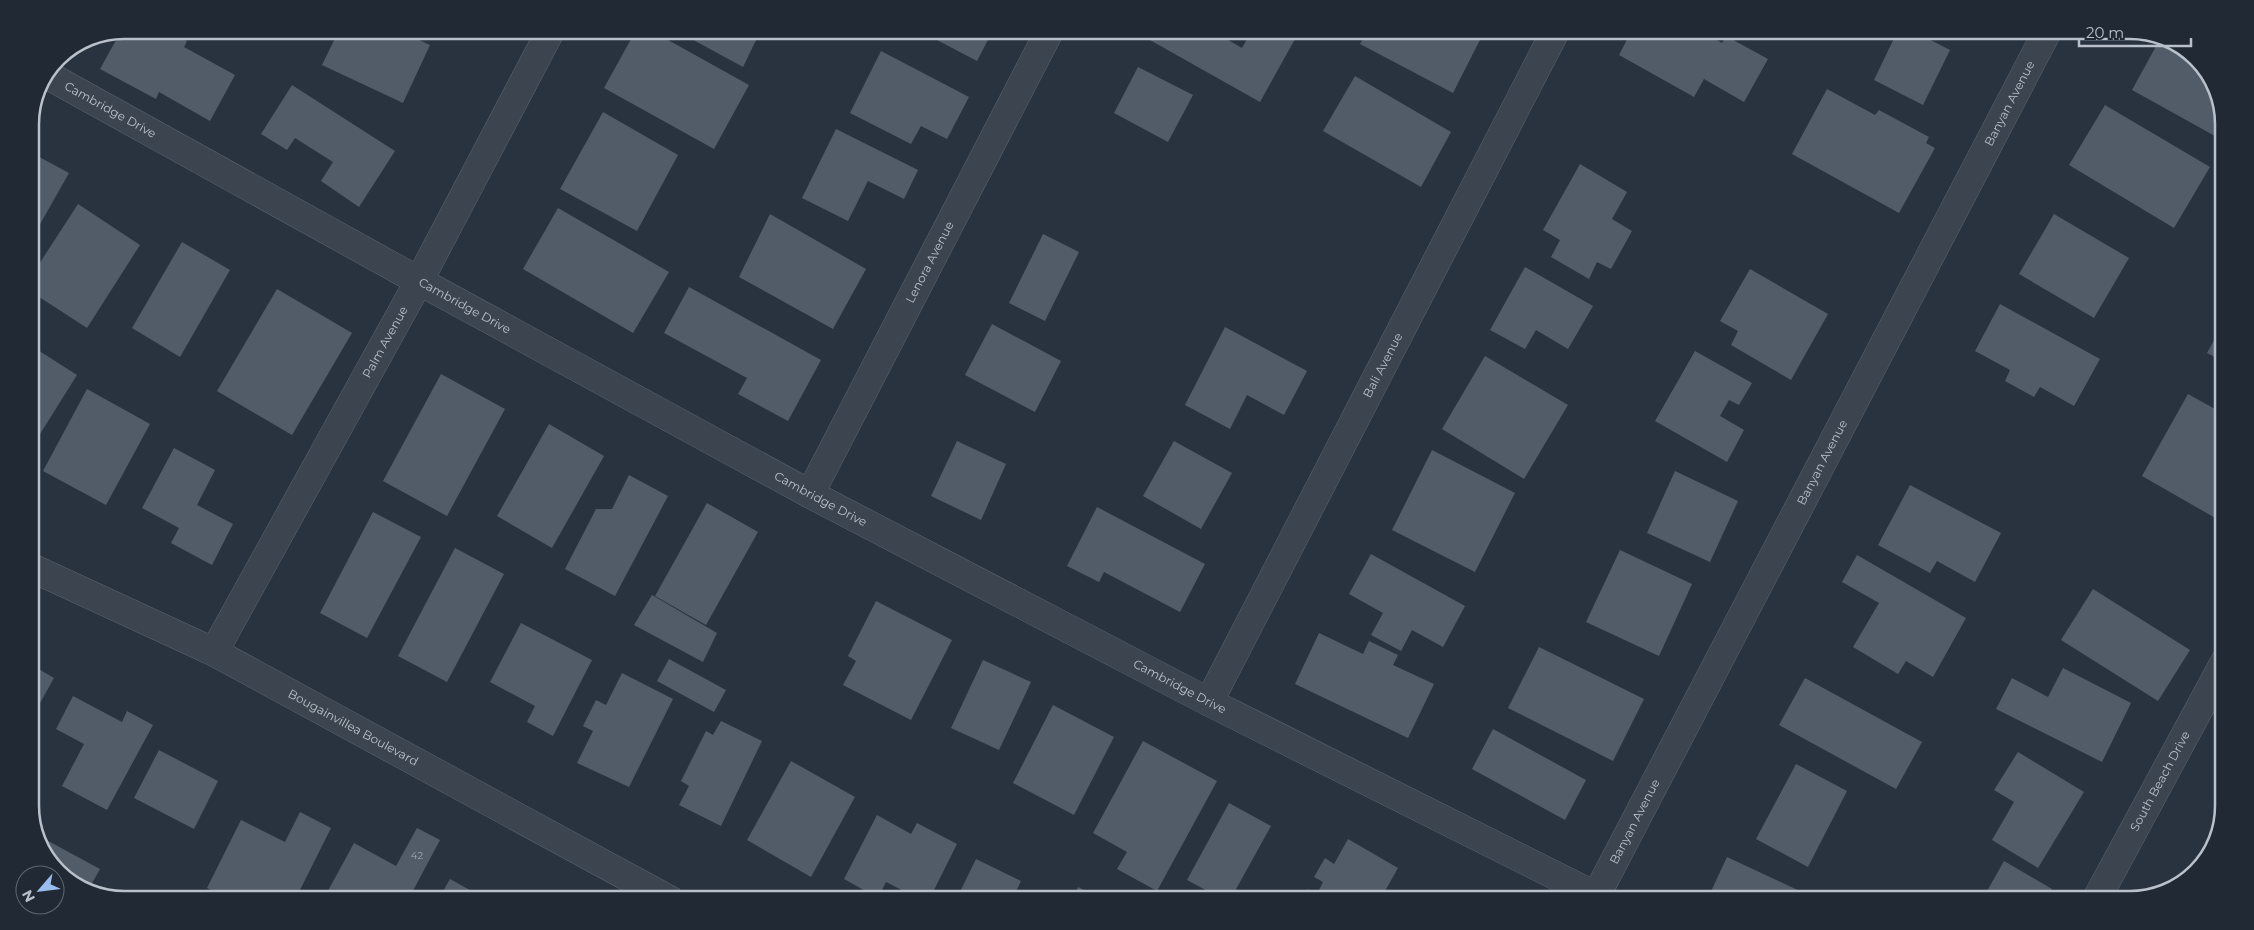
<svg xmlns="http://www.w3.org/2000/svg" width="2254" height="930" font-family="Montserrat,sans-serif">
<style>
.building{fill:#525c69}
.lines{fill:none;stroke-linecap:round;stroke-linejoin:round}
.minor-casing{stroke:#5a636c;stroke-width:29}
.minor{stroke:#3c454f;stroke-width:28}
.labels{text-anchor:middle;stroke-width:4;stroke-linejoin:round;paint-order:stroke}
.number-label{font-size:10px;fill:#9fa7b1}
.street-label{font-size:12px;fill:#b9c0c9;stroke:#212a34}
.rim{fill:none;stroke:#b9c0c9;stroke-width:2.5}
</style>
<rect width="100%" height="100%" fill="#29333f"/>
<!-- building -->
<g class="building">
<polygon points="167,30 187,41 184,47 235,75 210,121 159,92 156,99 100,69 121,31"/>
<polygon points="339,30 362,30 379,38 383,30 398,30 430,45 403,103 322,65"/>
<polygon points="636,30 650,30 749,85 714,149 604,88"/>
<polygon points="675,30 751,30 759,34 743,67"/>
<polygon points="918,30 977,30 990,36 977,61"/>
<polygon points="1144,30 1211,30 1242,48 1252,30 1300,30 1260,102 1141,35"/>
<polygon points="1368,30 1485,30 1453,93 1360,44"/>
<polygon points="1632,30 1699,30 1722,43 1726,36 1768,59 1744,102 1704,79 1694,97 1619,55"/>
<polygon points="1898,30 1911,30 1950,50 1923,105 1874,80"/>
<polygon points="2160,39 2205,67 2224,118 2224,141 2132,90"/>
<polygon points="881,51 969,97 947,139 921,126 911,144 850,113"/>
<polygon points="1138,67 1193,95 1168,142 1114,113"/>
<polygon points="1355,76 1451,132 1421,187 1323,131"/>
<polygon points="292,85 395,151 359,207 321,181 333,162 295,138 287,150 261,134"/>
<polygon points="1827,89 1875,115 1879,110 1929,137 1926,143 1935,148 1899,213 1792,154"/>
<polygon points="2105,105 2210,167 2174,228 2069,165"/>
<polygon points="603,112 678,155 637,231 560,189"/>
<polygon points="836,129 918,170 904,199 868,181 848,221 802,198"/>
<polygon points="30,152 69,173 30,242"/>
<polygon points="1580,164 1627,192 1612,219 1632,231 1611,269 1597,262 1589,279 1551,257 1560,240 1543,230"/>
<polygon points="78,204 140,245 87,328 30,291 30,278"/>
<polygon points="558,208 669,272 633,333 523,269"/>
<polygon points="770,214 866,269 833,329 739,277"/>
<polygon points="2054,214 2129,258 2094,318 2019,274"/>
<polygon points="1043,234 1079,252 1045,321 1009,303"/>
<polygon points="182,242 230,270 180,357 132,328"/>
<polygon points="1525,267 1593,306 1568,349 1536,330 1525,349 1490,330"/>
<polygon points="1750,269 1828,314 1791,380 1731,345 1738,331 1720,321"/>
<polygon points="689,287 821,360 788,421 738,394 747,378 664,333"/>
<polygon points="277,289 352,333 292,435 217,391"/>
<polygon points="2000,304 2100,359 2074,406 2040,387 2034,397 2005,381 2010,370 1975,351"/>
<polygon points="2224,322 2224,362 2207,353"/>
<polygon points="992,324 1061,361 1035,412 965,375"/>
<polygon points="1225,327 1307,371 1284,415 1247,395 1230,429 1185,405"/>
<polygon points="30,345 77,375 30,450"/>
<polygon points="1695,351 1752,383 1739,405 1729,400 1720,416 1744,430 1727,462 1655,421"/>
<polygon points="1485,356 1568,405 1524,479 1442,429"/>
<polygon points="441,374 505,409 447,516 383,481"/>
<polygon points="87,389 150,424 106,505 43,471"/>
<polygon points="2188,394 2224,414 2224,523 2142,476"/>
<polygon points="549,424 604,456 552,548 497,516"/>
<polygon points="957,441 1006,464 981,520 931,496"/>
<polygon points="1174,441 1232,473 1201,529 1143,496"/>
<polygon points="174,448 215,470 197,505 233,524 212,565 171,543 179,528 142,508"/>
<polygon points="1432,450 1515,493 1475,572 1392,530"/>
<polygon points="1675,471 1738,501 1710,562 1647,533"/>
<polygon points="629,475 668,496 615,596 565,569 596,509 612,509"/>
<polygon points="1910,485 2001,533 1975,582 1937,561 1930,573 1878,545"/>
<polygon points="707,503 758,532 706,625 655,596"/>
<polygon points="1097,507 1205,564 1180,612 1104,572 1099,582 1067,566"/>
<polygon points="373,512 421,537 367,638 320,613"/>
<polygon points="455,548 504,574 447,682 398,656"/>
<polygon points="1620,550 1692,584 1659,656 1586,622"/>
<polygon points="1371,554 1465,606 1443,647 1412,630 1401,651 1371,635 1383,613 1349,594"/>
<polygon points="1857,555 1966,618 1933,677 1906,661 1898,674 1853,647 1879,603 1842,582"/>
<polygon points="2093,589 2190,650 2158,701 2061,640"/>
<polygon points="652,595 717,633 703,662 634,625"/>
<polygon points="876,601 952,640 911,720 843,685 856,661 848,656"/>
<polygon points="521,623 592,660 553,736 527,722 535,706 490,682"/>
<polygon points="1319,633 1363,654 1369,641 1398,655 1393,665 1434,684 1408,738 1295,684"/>
<polygon points="1539,647 1644,699 1613,761 1508,708"/>
<polygon points="669,659 726,690 714,712 657,681"/>
<polygon points="983,660 1031,682 999,750 951,728"/>
<polygon points="30,664 54,678 30,721"/>
<polygon points="2063,668 2131,703 2102,762 1996,709 2012,678 2048,697"/>
<polygon points="622,673 673,699 629,787 577,763 593,731 583,726 596,700 606,705"/>
<polygon points="1805,678 1922,742 1896,789 1779,725"/>
<polygon points="73,696 122,722 127,711 153,725 107,810 62,786 84,744 56,729"/>
<polygon points="1053,705 1114,737 1074,815 1013,783"/>
<polygon points="721,721 762,741 721,826 679,805 689,786 681,781 706,731 713,735"/>
<polygon points="1493,729 1586,780 1565,820 1472,769"/>
<polygon points="1143,741 1217,781 1157,891 1117,869 1127,852 1093,833"/>
<polygon points="159,750 218,781 194,829 134,798"/>
<polygon points="2018,752 2084,792 2038,868 1992,840 2014,802 1994,790"/>
<polygon points="791,761 855,797 811,877 747,840"/>
<polygon points="1796,764 1847,791 1808,867 1756,839"/>
<polygon points="1229,803 1271,826 1230,900 1224,900 1187,880"/>
<polygon points="300,812 331,828 295,900 269,900 250,891 245,900 231,900 207,888 241,820 285,842"/>
<polygon points="877,815 911,834 917,823 957,844 929,900 921,900 886,882 878,898 844,879"/>
<polygon points="417,828 440,840 408,900 323,900 354,843 396,866"/>
<polygon points="39,836 100,869 87,892 49,863"/>
<polygon points="1348,839 1398,868 1380,900 1302,900 1308,889 1317,894 1323,882 1314,877 1325,858 1334,864"/>
<polygon points="1727,857 1819,900 1707,900"/>
<polygon points="976,859 1021,881 1012,900 956,900"/>
<polygon points="2004,861 2052,889 2045,900 1982,900"/>
<polygon points="450,879 488,900 438,900"/>
<polygon points="1078,887 1103,900 1072,900"/>
<polygon points="112,892 128,900 110,897"/>
</g>
<g class="lines">
<defs>
<g id="minor">
<path id="s1" d="M 49,76 L 419,281 L 810,494 L 1209,702 L 1604,900"/>
<path id="s2" d="M 810,494 L 1050,30"/>
<path id="s3" d="M 30,567 L 214,652 L 670,900"/>
<path id="s4" d="M 214,652 L 419,281 L 551,30"/>
<path id="s5" d="M 1209,702 L 1556,30"/>
<path id="s6" d="M 1596,896 L 2048,30"/>
<path id="s7" d="M 2096,900 L 2224,663"/>
</g>
</defs>
<!-- minor casing -->
<use href="#minor" class="minor-casing"/>
<!-- minor -->
<use href="#minor" class="minor"/>
</g>
<g class="labels">
<!-- number labels -->
<g class="number-label">
<text x="417" y="859">42</text>
</g>
<!-- street labels -->
<g class="street-label">
<text dy="4" stroke="none"><textPath href="#s6" startOffset="894">Banyan Avenue</textPath></text>
<text dy="4" stroke="none"><textPath href="#s1" startOffset="70">Cambridge Drive</textPath></text>
<text dy="4" stroke="none"><textPath href="#s2" startOffset="261">Lenora Avenue</textPath></text>
<text dy="4" stroke="none"><textPath href="#s1" startOffset="475">Cambridge Drive</textPath></text>
<text dy="4" stroke="none"><textPath href="#s4" startOffset="354">Palm Avenue</textPath></text>
<text dy="4" stroke="none"><textPath href="#s5" startOffset="379">Bali Avenue</textPath></text>
<text dy="4" stroke="none"><textPath href="#s6" startOffset="489">Banyan Avenue</textPath></text>
<text dy="4" stroke="none"><textPath href="#s1" startOffset="880">Cambridge Drive</textPath></text>
<text dy="4" stroke="none"><textPath href="#s1" startOffset="1285">Cambridge Drive</textPath></text>
<text dy="4" stroke="none"><textPath href="#s3" startOffset="361">Bougainvillea Boulevard</textPath></text>
<text dy="4" stroke="none"><textPath href="#s7" startOffset="135">South Beach Drive</textPath></text>
<text dy="4" stroke="none"><textPath href="#s6" startOffset="84">Banyan Avenue</textPath></text>
</g>
</g>
<!-- crop -->
<path d="M0 0H2254V930H0ZM124 39H2130A85 85 0 0 1 2215 124V806A85 85 0 0 1 2130 891H124A85 85 0 0 1 39 806V124A85 85 0 0 1 124 39Z" fill="#212a34" fill-rule="evenodd"/>
<path class="rim" d="M124 39H2130A85 85 0 0 1 2215 124V806A85 85 0 0 1 2130 891H124A85 85 0 0 1 39 806V124A85 85 0 0 1 124 39Z"/>
<!-- north arrow -->
<g transform="translate(40 890) rotate(242)"><circle r="24" fill="#212a34" stroke="#5e6670"/>
<path d="M0-4L9 19L0 12L-9 19Z" fill="#99bdee"/>
<text y="-8" font-size="14" font-weight="bold" text-anchor="middle" fill="#b9c0c9">N</text>
</g>
<!-- scale -->
<path d="M2079 38v8h112v-8" fill="none" stroke="#b9c0c9" stroke-width="2.5"/>
<text x="2086" y="38" font-size="15" fill="#b9c0c9" stroke="#212a34" stroke-width="4" paint-order="stroke">20 m</text>
</svg>
